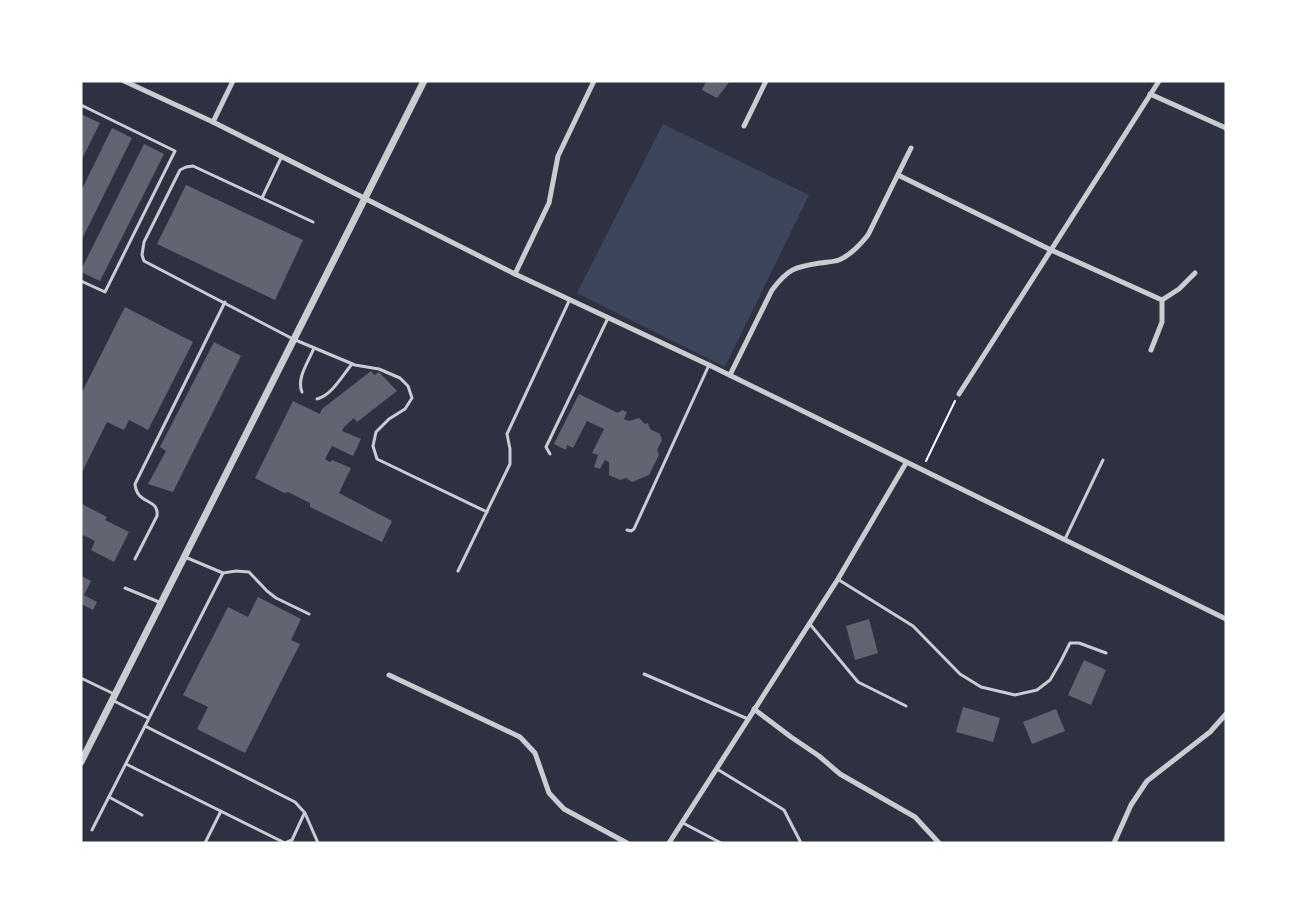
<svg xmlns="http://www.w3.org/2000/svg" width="1307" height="924" font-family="Montserrat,sans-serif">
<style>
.green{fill:#3c4559}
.building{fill:#626471}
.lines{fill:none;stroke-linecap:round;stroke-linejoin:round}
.path{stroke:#fff;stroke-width:2}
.service{stroke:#caccd0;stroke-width:3}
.minor{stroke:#caccd0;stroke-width:5}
.tertiary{stroke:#caccd0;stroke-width:7}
</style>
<rect width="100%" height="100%" fill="#2d3142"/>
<!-- green -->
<polygon class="green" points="663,124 809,195 725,367 577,293"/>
<!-- building -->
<g class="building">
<polygon points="706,81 730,81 717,98 702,90"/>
<polygon points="81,114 100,123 81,161"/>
<polygon points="112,128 132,138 81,241 81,191"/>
<polygon points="144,144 164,154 100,281 81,272 81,270"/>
<polygon points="186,185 303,240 275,300 157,244"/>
<polygon points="125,307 193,342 148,430 129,420 124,430 107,422 81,474 81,394"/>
<polygon points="214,342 241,356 173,492 148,484 166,451 160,447"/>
<polygon points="371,371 374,375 379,372 397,391 357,422 354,418 344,427 342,431 361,439 353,456 332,446 325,459 330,462 332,460 351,468 339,493 392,521 382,542 310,507 310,503 288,492 284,493 255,478 293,401 320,414 322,409"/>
<polygon points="579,394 618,413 622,410 627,412 624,419 629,421 639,418 645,424 648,423 650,429 660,434 662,440 657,450 659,455 649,475 632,482 626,478 620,480 609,475 609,462 605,460 600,469 594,467 598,455 592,453 604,429 587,421 573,448 567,445 566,450 554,444"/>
<polygon points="82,504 107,517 105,520 129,532 114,562 91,550 95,541 81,534 81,507"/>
<polygon points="81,576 91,581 84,595 97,602 93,610 81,604"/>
<polygon points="258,597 301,619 291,640 300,644 245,753 197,729 208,707 183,695 228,607 248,617"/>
<polygon points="869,619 878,653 855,660 846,626"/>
<polygon points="1084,660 1106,670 1091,705 1068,695"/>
<polygon points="963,707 1000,718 993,742 956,732"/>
<polygon points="1056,709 1065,731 1032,744 1023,722"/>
</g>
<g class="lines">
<!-- path -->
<polyline class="path" points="926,461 955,401"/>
<!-- service -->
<g class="service">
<polyline points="81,105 175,151 105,292 81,281"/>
<polyline points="262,198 282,156"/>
<polyline points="313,222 193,166 186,167 180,170 144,242 142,255 144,261 293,339 355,365 379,369 400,378 408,386 412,398 405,409 389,419 376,432 373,446 377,459 487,512"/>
<path d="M 302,392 C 296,378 309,361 314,348"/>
<path d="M 317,399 C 332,395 342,376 352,364"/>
<polyline points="550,454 546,447 608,318"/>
<polyline points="627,530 631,531 634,529 709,365"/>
<polyline points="1065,539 1103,460"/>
<polyline points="185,557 223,573 236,571 249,572 267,591 276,598 309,614"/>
<path d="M 135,559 L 157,516 C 159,497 137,506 135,484 L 225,302"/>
<polyline points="458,571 510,464 510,449 507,434 570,299"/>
<polyline points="223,573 145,726 295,802 305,813 318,843"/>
<polyline points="839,580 913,626 960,674 981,687 1015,695 1037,690 1050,680 1061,661 1070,643 1079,643 1106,653"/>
<polyline points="125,588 159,602"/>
<polyline points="809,623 858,682 906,706"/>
<polyline points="644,674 748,719"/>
<polyline points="83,679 114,694"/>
<polyline points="112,700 148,718"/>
<polyline points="126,764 285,843 292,840 304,814"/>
<polyline points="717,769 784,810 801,843"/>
<polyline points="109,797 142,815"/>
<polyline points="683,823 721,843"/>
<polyline points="92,830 145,726"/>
<polyline points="205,843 221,811"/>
</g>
<!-- minor -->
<g class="minor">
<polyline points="124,81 213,122 515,274 709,365 1226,619"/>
<polyline points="1150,94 1226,128"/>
<polyline points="213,122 233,81"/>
<polyline points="744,126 766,81"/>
<polyline points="898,175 1051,250 1162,300"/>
<polyline points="515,274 549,203 558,156 594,81"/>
<polyline points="1151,350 1162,322 1162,300 1179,289 1195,273"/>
<path d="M 730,375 L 772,290 C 788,269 794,267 820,263 C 826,262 833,262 839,260 C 851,255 860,245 868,235 L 911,148"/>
<polyline points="959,394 1159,81"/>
<polyline points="389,675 520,737 535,753 549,793 564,809 627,843"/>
<polyline points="754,709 791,737 819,756 840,774 915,817 939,843"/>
<polyline points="669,843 838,579 906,463"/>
<polyline points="1114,843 1131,805 1147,781 1210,732 1226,714"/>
</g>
<!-- tertiary -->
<polyline class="tertiary" points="81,762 424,81"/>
</g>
<!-- border -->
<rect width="1307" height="924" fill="none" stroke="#ffffff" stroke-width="165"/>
</svg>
